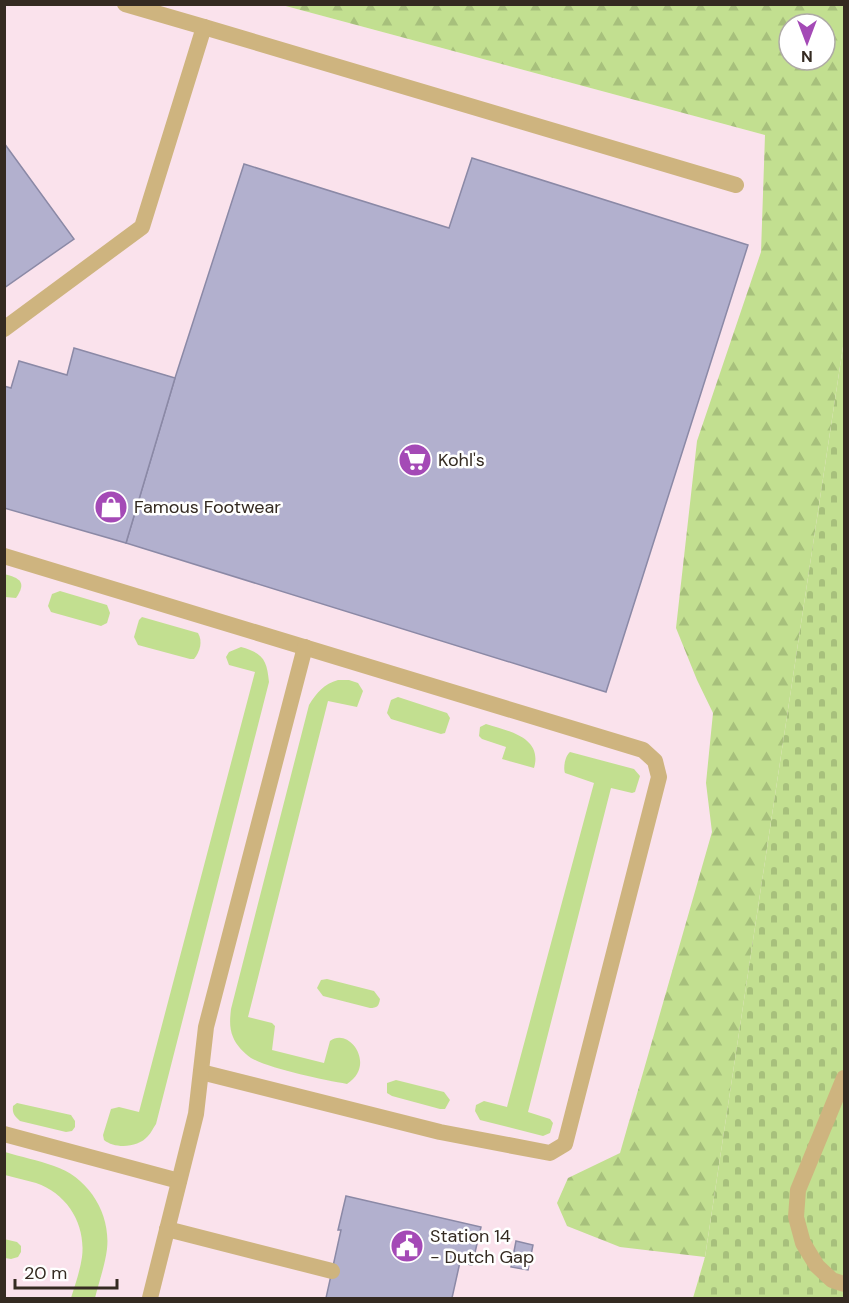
<svg xmlns="http://www.w3.org/2000/svg" width="849" height="1303" font-family="'DM Sans',sans-serif">
<style>
.commercial{fill:#fae2ec}
.green{fill:#c2df90}
.forest{fill:url(#forest-firs);fill-rule:evenodd}
.cemetery{fill:url(#cemetery-stones)}
.building{fill:#b2b0ce;stroke:#8b89a6;stroke-width:1.5}
.lines{fill:none;stroke-linecap:round;stroke-linejoin:round}
.service{stroke:#ceb47f;stroke-width:16}
.labels{text-anchor:middle;stroke-width:5;stroke-linejoin:round;paint-order:stroke}
.poi-label{font-size:18px;fill:#342a21;stroke:#fff;text-anchor:start}
</style>
<defs>
<pattern id="forest-firs" width="22" height="20" patternUnits="userSpaceOnUse" patternTransform="scale(1.5)"><rect width="22" height="20" fill="#c2df90"/><path d="M5 1l3.5 6h-7zM16 11l3.5 6h-7z" fill="#a7c07c"/></pattern>
<pattern id="cemetery-stones" width="16" height="16" patternUnits="userSpaceOnUse" patternTransform="scale(1.5)"><rect width="16" height="16" fill="#c2df90"/><path d="M2 7V4a2 2 0 0 1 4 0v3zM10 15v-3a2 2 0 0 1 4 0v3z" fill="#a7c07c"/></pattern>
</defs>
<rect width="100%" height="100%" fill="#fbf1e7"/>
<!-- commercial -->
<polygon class="commercial" points="5,5 282,5 765,135 844,340 705,1257 693,1298 5,1298"/>
<!-- green -->
<g class="green">
<path d="M 4,574 C 20,578 27,582 16,598 L 5,597 Z"/>
<polygon points="60,591 107,605 110,613 107,623 101,626 51,612 48,606 52,594"/>
<path d="M 142,617 L 198,633 C 203,641 200,652 194,659 L 190,659 L 138,645 L 134,637 L 139,620 Z"/>
<path d="M 241,647 C 263,653 267,660 269,682 L 156,1124 C 153,1128 151,1133 148,1136 C 138,1148 115,1149 104,1140 L 103,1135 L 111,1109 L 119,1107 L 139,1112 L 255,672 L 229,665 L 226,657 L 229,652 Z"/>
<path d="M 338,680 L 349,680 L 358,683 L 363,691 L 357,707 L 328,701 L 248,1017 L 272,1023 L 275,1026 L 272,1050 L 324,1063 L 330,1041 C 349,1026 377,1065 347,1084 C 324,1080 270,1069 251,1058 C 244,1053 236,1045 233,1037 C 229,1028 230,1018 231,1009 L 309,705 C 317,692 324,684 338,680 Z"/>
<polygon points="398,697 447,713 450,718 445,733 441,734 391,719 387,713 391,700"/>
<path d="M 486,724 C 508,731 543,737 534,768 L 502,759 L 506,747 L 482,739 L 479,736 L 480,727 Z"/>
<path d="M 570,752 L 634,769 L 640,776 L 635,792 L 632,793 L 611,788 L 528,1112 L 550,1119 L 553,1123 L 550,1133 L 543,1136 L 480,1120 L 475,1111 L 476,1105 L 484,1101 L 507,1107 L 594,783 L 565,773 C 563,768 565,756 570,752 Z"/>
<path d="M 327,979 L 374,991 L 380,999 C 379,1006 377,1008 370,1008 L 323,996 L 317,988 L 321,980 Z"/>
<polygon points="396,1080 444,1092 450,1100 445,1109 440,1109 392,1096 387,1093 387,1083"/>
<path d="M 17,1103 L 71,1115 L 75,1121 L 75,1127 L 72,1131 L 66,1132 L 20,1121 C 15,1116 12,1114 13,1106 Z"/>
<path d="M 5,1152 C 21,1157 38,1160 54,1166 C 88,1177 111,1213 107,1249 C 105,1265 99,1282 95,1298 L 71,1298 C 75,1285 80,1271 82,1257 C 86,1225 68,1194 36,1183 C 26,1180 15,1178 5,1175 Z"/>
<polygon points="4,1239 17,1242 21,1246 21,1252 18,1257 11,1259 5,1258"/>
</g>
<!-- forest -->
<path class="forest" d="M 282,5 L 844,5 L 844,340 L 705,1257 L 620,1247 L 567,1226 L 557,1203 L 568,1178 L 620,1153 L 712,832 L 706,783 L 713,713 L 697,680 L 676,628 L 697,441 L 761,252 L 765,135 ZM 789,24 L 825,24 L 825,60 L 789,60 Z"/>
<!-- cemetery -->
<polygon class="cemetery" points="844,340 844,1298 693,1298 705,1257"/>
<!-- building -->
<g class="building">
<polygon points="4,143 74,239 4,288"/>
<polygon points="472,158 748,245 606,692 126,543 175,378 244,164 449,228"/>
<polygon points="74,348 175,378 126,543 4,508 4,386 11,388 19,361 67,375"/>
<polygon points="346,1196 481,1227 472,1265 460,1262 452,1298 326,1298 341,1230 338,1230"/>
<polygon points="516,1241 533,1245 528,1270 511,1267"/>
</g>
<g class="lines">
<!-- service -->
<g class="service">
<polyline points="204,27 736,185"/>
<polyline points="4,329 142,227 204,27 125,4"/>
<polyline points="4,556 643,750 655,761 659,777 565,1144 550,1153 440,1132 201,1072"/>
<polyline points="844,1078 798,1190 796,1217 803,1243 817,1266 832,1280 844,1284"/>
<polyline points="4,1134 179,1181"/>
<polyline points="167,1229 332,1271"/>
<polyline points="150,1298 196,1114 206,1027 305,647"/>
</g>
</g>
<!-- icons -->
<defs>
<symbol id="supermarket-disc" viewBox="-11 -11 22 22"><circle r="9.5" fill="#a44ab6" stroke="#fff"/><path d="M-6-5.5h2.5l.6 2H6L4.5 2H-2.5L-4.4-4H-6ZM-1.5 3.2a1.3 1.3 0 1 0 .1 0ZM3 3.2a1.3 1.3 0 1 0 .1 0Z" fill="#fff"/></symbol>
<symbol id="shop-disc" viewBox="-11 -11 22 22"><circle r="9.5" fill="#a44ab6" stroke="#fff"/><path d="M-5-2.5h2.3a2.7 3.5 0 0 1 5.4 0H5L5.5 6h-11ZM-1.5-2.5h3a1.5 2.3 0 0 0-3 0Z" fill="#fff"/></symbol>
<symbol id="civic-disc" viewBox="-11 -11 22 22"><circle r="9.5" fill="#a44ab6" stroke="#fff"/><path d="M-.6-6.5H3V-4.5H.6V-3L4-1V1h2V6H-6V1h2V-1L-.6-3ZM-1.2 2.5V6h2.4V2.5Z" fill="#fff"/></symbol>
</defs>
<g fill-rule="evenodd">
<use href="#supermarket-disc" x="396" y="441" width="38" height="38"/>
<use href="#shop-disc" x="92" y="488" width="38" height="38"/>
<use href="#civic-disc" x="388" y="1227" width="38" height="38"/>
</g>
<g class="labels">
<!-- poi labels -->
<g class="poi-label">
<text x="438" y="466">Kohl's</text>
<text x="134" y="513">Famous Footwear</text>
<text x="430" y="1242">Station 14<tspan x="430" dy="21">- Dutch Gap</tspan></text>
</g>
</g>
<!-- border -->
<rect width="849" height="1303" fill="none" stroke="#342a21" stroke-width="12"/>
<!-- north arrow -->
<g transform="translate(807 42) rotate(180)"><circle r="28" fill="#ffffff" stroke="#aeaaa6" stroke-width="1.5"/>
<path d="M0-4.5L10 22L0 15L-10 22Z" fill="#a44ab6"/>
<text y="-9" font-size="16" font-weight="bold" text-anchor="middle" fill="#342a21">N</text>
</g>
<!-- scale -->
<path d="M15 1279v9h102v-9" fill="none" stroke="#342a21" stroke-width="3"/>
<text x="24" y="1279" font-size="18" fill="#342a21" stroke="#ffffff" stroke-width="4.5" paint-order="stroke">20 m</text>
</svg>
